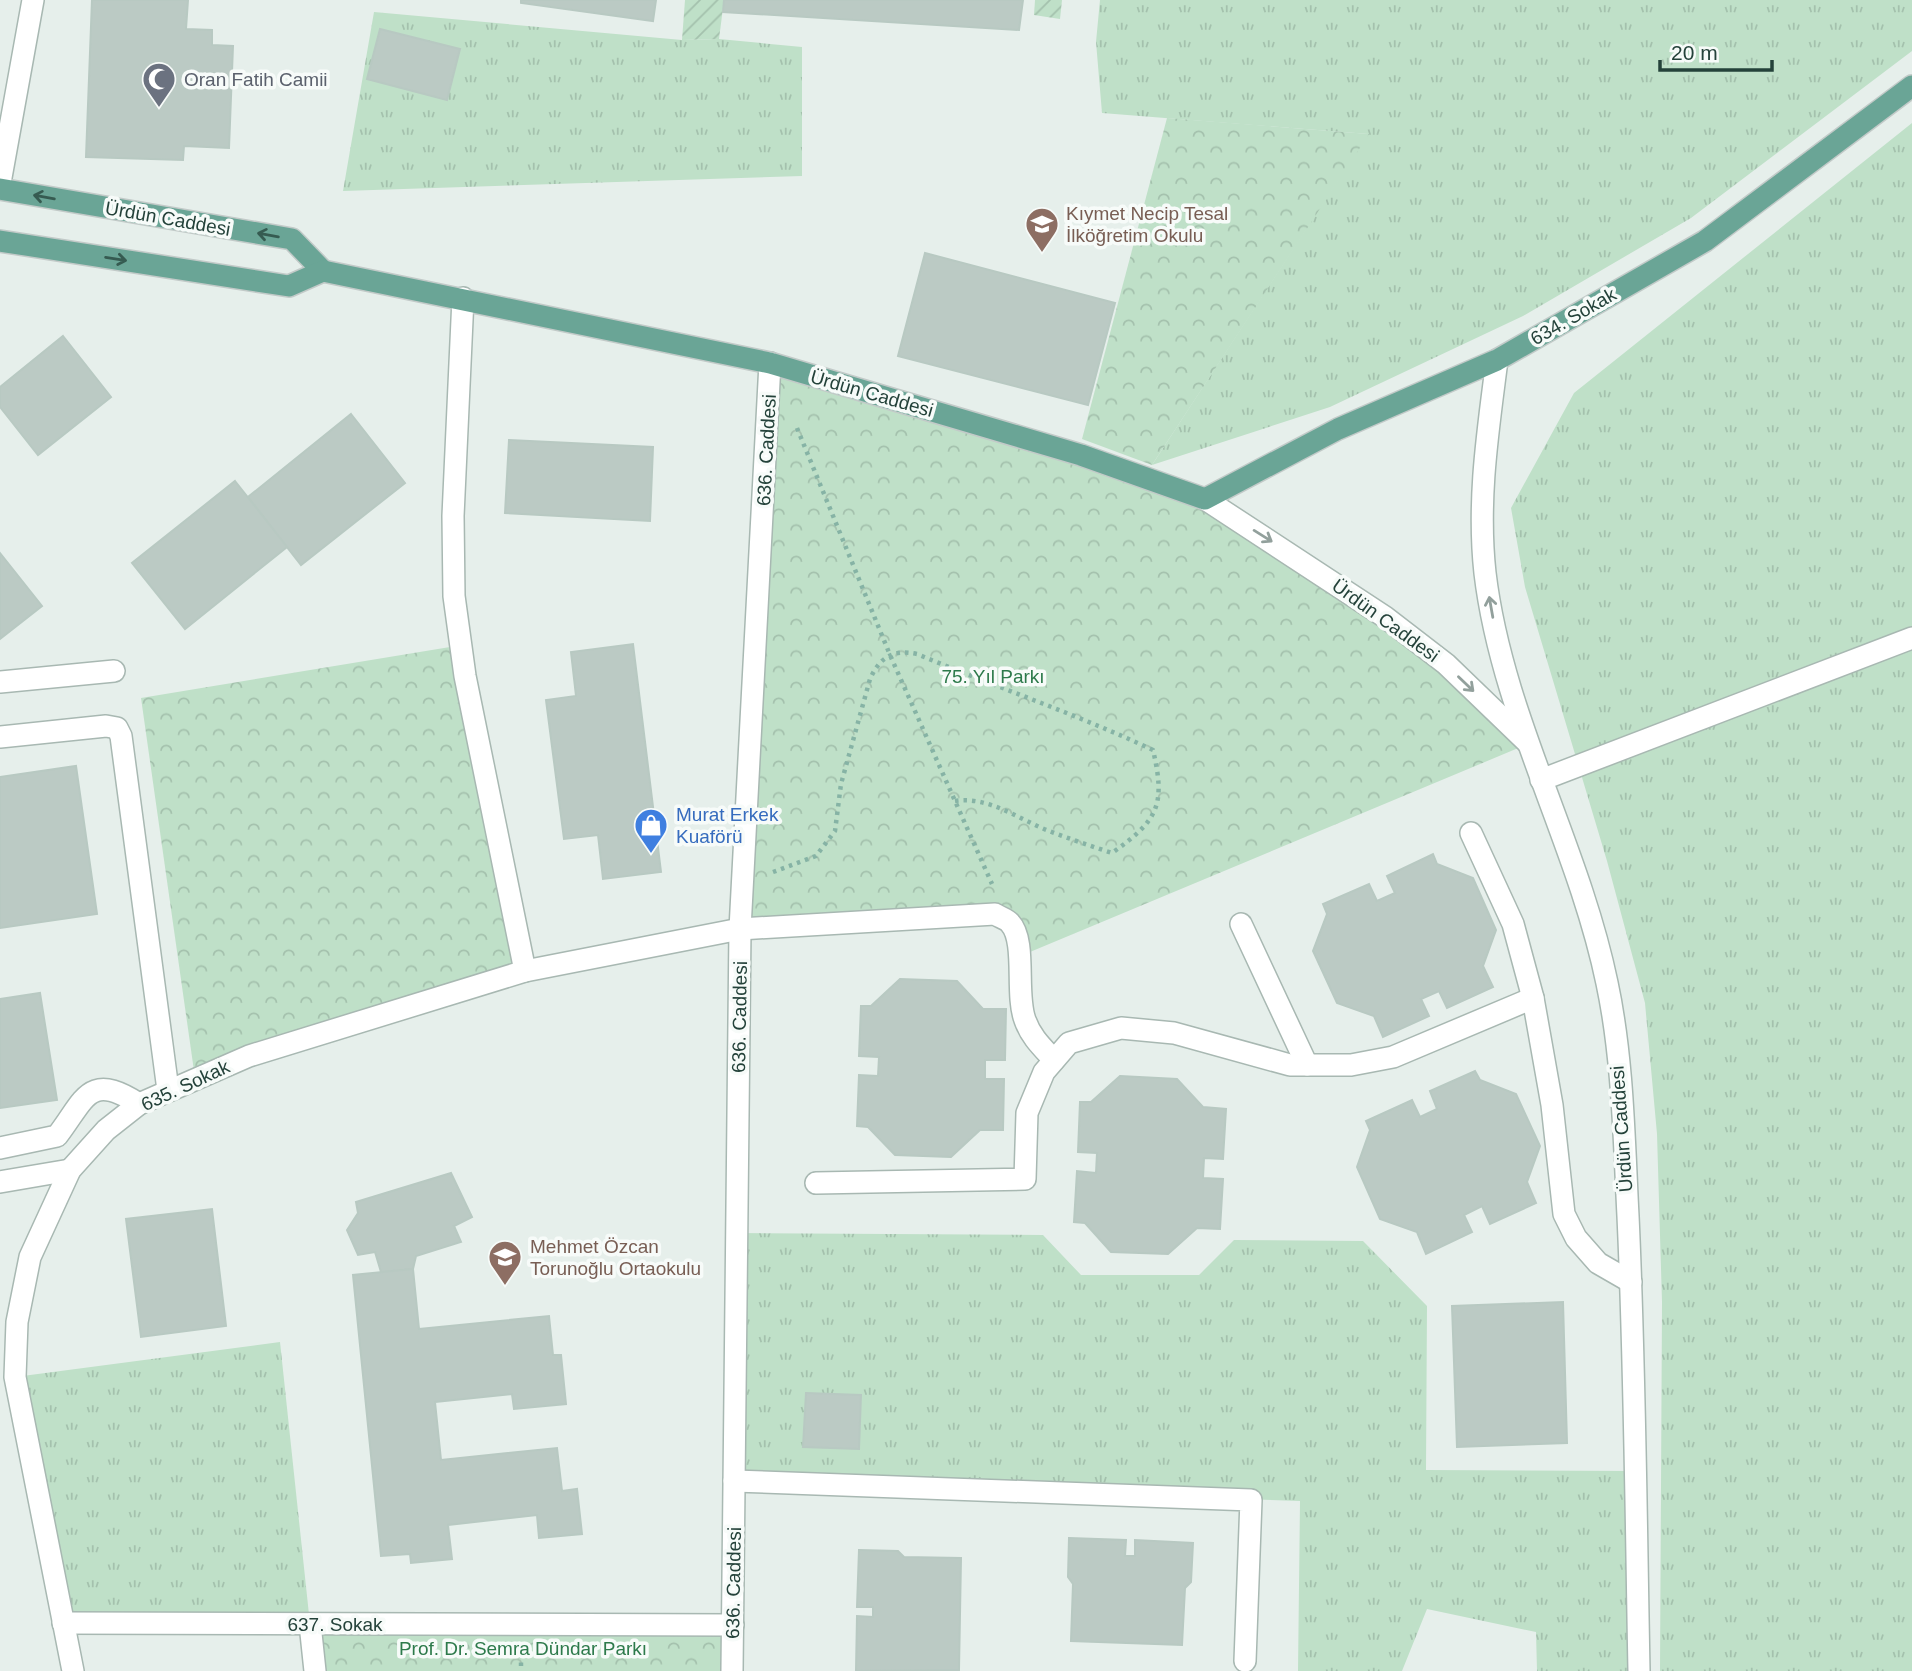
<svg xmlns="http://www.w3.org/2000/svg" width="1912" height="1671" font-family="Helvetica,sans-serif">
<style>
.grass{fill:url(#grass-tufts)}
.forest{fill:url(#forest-crowns)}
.garden{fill:url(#garden-furrows)}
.building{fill:#bbcac4;stroke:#b8c9c2;stroke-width:2}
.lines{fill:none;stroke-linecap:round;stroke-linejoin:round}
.minor-casing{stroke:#a8b8b2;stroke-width:24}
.major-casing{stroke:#c2cac8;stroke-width:24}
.path{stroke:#86b3a5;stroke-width:4.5;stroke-dasharray:3.5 5;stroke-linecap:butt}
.minor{stroke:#fff;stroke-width:21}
.major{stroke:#6aa596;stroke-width:21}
.oneway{stroke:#365b51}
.oneway2{stroke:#92a09c}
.labels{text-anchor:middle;stroke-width:7;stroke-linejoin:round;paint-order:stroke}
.worship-label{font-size:19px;fill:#5b616d;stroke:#f7fbf9;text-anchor:start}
.education-label{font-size:19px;fill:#785e54;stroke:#f7fbf9;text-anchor:start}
.street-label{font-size:19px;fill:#24423a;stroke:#f7fbf9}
.park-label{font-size:19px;fill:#2d7a4b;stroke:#f7fbf9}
.shop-label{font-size:19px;fill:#366cbe;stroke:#f7fbf9;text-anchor:start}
</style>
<defs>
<pattern id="grass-tufts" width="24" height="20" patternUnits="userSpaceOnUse" patternTransform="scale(1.75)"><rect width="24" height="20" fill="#bfe0c8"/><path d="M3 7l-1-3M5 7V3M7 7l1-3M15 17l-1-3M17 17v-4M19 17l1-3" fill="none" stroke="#a4c1ad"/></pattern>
<pattern id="forest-crowns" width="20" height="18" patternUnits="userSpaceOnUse" patternTransform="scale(1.75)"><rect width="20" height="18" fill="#bfe0c8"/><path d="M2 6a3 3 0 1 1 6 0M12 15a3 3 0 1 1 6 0" fill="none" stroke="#a4c1ad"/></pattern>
<pattern id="garden-furrows" width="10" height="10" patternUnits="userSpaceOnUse" patternTransform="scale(1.75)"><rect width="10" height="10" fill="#bfe0c8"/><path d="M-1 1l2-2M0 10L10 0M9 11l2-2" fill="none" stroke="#a4c1ad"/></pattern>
</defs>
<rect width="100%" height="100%" fill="#e6efeb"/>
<!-- grass -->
<g class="grass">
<polygon points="1100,0 1912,0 1912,51 1691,218 1523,316 1330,407 1152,465 1368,134 1102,113 1096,42"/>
<polygon points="374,12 682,40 719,39 802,47 802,176 343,191"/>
<polygon points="1912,123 1912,1671 1660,1671 1662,1302 1657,1134 1645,1003 1607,861 1525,587 1511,508 1574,393"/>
<polygon points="737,1233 1043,1235 1081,1275 1199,1275 1234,1240 1363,1241 1427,1306 1426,1470 1635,1471 1639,1671 1537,1671 1536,1632 1427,1609 1402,1671 1298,1671 1300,1501 734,1481"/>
<polygon points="280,1342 310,1624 63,1623 15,1377"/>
</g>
<!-- forest -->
<g class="forest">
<polygon points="1167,118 1369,134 1152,465 1082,439"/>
<polygon points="770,363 1150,478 1319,571 1528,744 1018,957 1010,923 740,929"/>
<polygon points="450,647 525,971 195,1078 141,698"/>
<polygon points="310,1624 733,1625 732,1671 315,1671"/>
</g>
<!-- garden -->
<g class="garden">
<polygon points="685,0 724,0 719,39 682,40"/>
<polygon points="1035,0 1062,0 1060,19 1034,15"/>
</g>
<!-- building -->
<g class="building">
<polygon points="92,0 188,0 186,29 212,30 212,45 233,46 229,148 184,146 183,160 86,157"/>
<polygon points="521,0 656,0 653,21 521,3"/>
<polygon points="724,0 1023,0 1019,30 723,12"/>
<polygon points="380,29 460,49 447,100 367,79"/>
<polygon points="925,253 1115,303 1088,405 898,356"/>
<polygon points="63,336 111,397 38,455 0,407 0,387"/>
<polygon points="351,414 405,483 301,565 248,497"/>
<polygon points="509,440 653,447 650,521 505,513"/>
<polygon points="235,481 287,547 185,629 132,563"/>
<polygon points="0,553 42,606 0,639"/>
<polygon points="633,644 661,872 603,879 598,835 564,839 546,700 576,696 571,652"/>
<polygon points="76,766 97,914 0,928 0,777"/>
<polygon points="1433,854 1437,864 1473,878 1496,930 1483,966 1493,987 1447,1008 1439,991 1421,999 1429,1016 1383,1037 1374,1016 1337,1003 1313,951 1327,914 1323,904 1369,884 1377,901 1395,893 1387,876"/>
<polygon points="900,979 957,981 983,1009 1006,1009 1005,1060 985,1060 985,1079 1004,1079 1003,1130 980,1130 951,1157 895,1155 868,1127 857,1126 859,1075 878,1076 879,1057 859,1056 861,1006 871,1006"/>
<polygon points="40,993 57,1100 0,1108 0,999"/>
<polygon points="1475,1071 1480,1080 1516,1094 1540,1146 1527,1182 1536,1203 1490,1224 1482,1206 1464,1215 1472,1232 1426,1254 1417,1232 1380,1219 1357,1167 1370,1130 1366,1121 1412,1100 1420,1117 1437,1109 1430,1091"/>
<polygon points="1120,1076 1177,1079 1203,1107 1226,1109 1223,1159 1204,1158 1203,1178 1223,1179 1220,1229 1197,1228 1168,1254 1111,1252 1085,1223 1074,1222 1077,1171 1096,1173 1097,1153 1078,1152 1080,1102 1091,1102"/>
<polygon points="451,1173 472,1217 454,1226 461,1242 416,1256 413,1269 381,1272 375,1252 358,1255 347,1230 358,1213 356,1202"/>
<polygon points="212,1209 226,1326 141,1337 126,1219"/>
<polygon points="413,1269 419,1329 549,1316 553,1355 561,1355 566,1404 514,1409 512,1394 435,1402 441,1460 557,1448 562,1491 577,1489 582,1534 539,1538 537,1515 448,1525 452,1559 411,1563 410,1554 381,1556 353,1275"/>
<polygon points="1563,1302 1567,1443 1457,1447 1452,1306"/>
<polygon points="806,1393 861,1395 859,1449 803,1447"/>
<polygon points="1069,1538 1126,1540 1125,1556 1135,1556 1135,1540 1193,1543 1191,1582 1185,1588 1182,1645 1071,1641 1073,1584 1068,1577"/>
<polygon points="859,1550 898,1551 904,1557 961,1558 959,1670 856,1671 857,1616 873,1617 873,1607 857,1607"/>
</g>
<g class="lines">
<defs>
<g id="minor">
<polyline points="0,183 33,0"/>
<polyline points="463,298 453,516 454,596 465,676 525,971"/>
<path d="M 1497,360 C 1488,431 1477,500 1485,573 C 1502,716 1578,843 1607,983 C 1623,1058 1624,1139 1628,1216 C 1635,1367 1636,1519 1639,1671"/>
<polyline points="1205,499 1385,617 1446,664 1527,742"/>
<polyline points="0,682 114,671"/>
<polyline points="0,737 106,726 117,728 121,736 168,1090"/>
<polyline points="1541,780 1912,638"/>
<polyline points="1471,833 1513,924 1533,998 1552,1105 1564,1214 1576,1238 1598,1263 1631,1282"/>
<polyline points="1241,924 1307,1065"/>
<path d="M 0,1148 L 57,1136 C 85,1100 88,1071 139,1104"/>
<polyline points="0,1182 70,1170"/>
<polyline points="816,1183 1025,1179 1027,1113 1044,1072 1069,1043 1121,1028 1174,1033 1290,1065 1351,1065 1393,1057 1533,998"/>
<polyline points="734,1481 1251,1500 1245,1661"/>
<polyline points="63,1623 733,1625"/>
<polyline points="310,1624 315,1671"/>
<path d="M 73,1671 L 15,1377 L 17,1322 L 30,1257 L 70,1170 L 106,1130 L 139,1104 L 249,1056 L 525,971 L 740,929 L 995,914 C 999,917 1007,919 1010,923 C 1027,941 1015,994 1025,1020 C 1031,1037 1042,1047 1054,1060"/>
<polyline points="732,1671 740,929 770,363"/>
</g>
<g id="major">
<polyline points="0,189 292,239 323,271"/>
<polyline points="0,241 289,286 323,271 770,363 1081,455 1205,499 1338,429 1497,360 1705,241 1912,86"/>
</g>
</defs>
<!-- minor casing -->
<use href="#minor" class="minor-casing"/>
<!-- major casing -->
<use href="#major" class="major-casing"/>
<!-- path -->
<g class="path">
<polyline points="797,428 890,655 992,884"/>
<path d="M 773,872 L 816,856 L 835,831 L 841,784 L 870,679 C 880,657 893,649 917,654 C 996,687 1076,714 1153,750 C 1166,806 1158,820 1112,853 C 1091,846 1070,839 1049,831 C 1018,819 989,796 955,801"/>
<polyline points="521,1654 521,1671"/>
</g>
<!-- minor -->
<use href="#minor" class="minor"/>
<!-- major -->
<use href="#major" class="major"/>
</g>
<!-- one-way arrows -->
<defs><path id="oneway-shaft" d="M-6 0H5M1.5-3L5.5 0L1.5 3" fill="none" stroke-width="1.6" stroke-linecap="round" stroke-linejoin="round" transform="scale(1.75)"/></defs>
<g class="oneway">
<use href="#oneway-shaft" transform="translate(44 197) rotate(-170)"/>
<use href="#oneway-shaft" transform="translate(268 235) rotate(-170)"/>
<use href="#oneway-shaft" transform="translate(116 259) rotate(9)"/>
</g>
<g class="oneway2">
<use href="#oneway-shaft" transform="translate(1263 536) rotate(32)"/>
<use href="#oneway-shaft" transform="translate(1491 607) rotate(-100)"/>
<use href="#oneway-shaft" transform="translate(1466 684) rotate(44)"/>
</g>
<!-- icons -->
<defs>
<symbol id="mosque-pin" viewBox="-11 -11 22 30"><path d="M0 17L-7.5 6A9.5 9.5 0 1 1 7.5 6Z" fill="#6b7280" stroke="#f7fbf9"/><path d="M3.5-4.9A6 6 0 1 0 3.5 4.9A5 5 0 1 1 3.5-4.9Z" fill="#fff"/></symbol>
<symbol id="school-pin" viewBox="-11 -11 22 30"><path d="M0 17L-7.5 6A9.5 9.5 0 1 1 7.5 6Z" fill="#8d6e63" stroke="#f7fbf9"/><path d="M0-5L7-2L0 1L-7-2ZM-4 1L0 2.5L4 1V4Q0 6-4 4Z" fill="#fff"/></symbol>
<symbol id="shop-pin" viewBox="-11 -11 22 30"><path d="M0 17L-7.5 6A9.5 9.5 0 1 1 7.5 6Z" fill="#3f7fe0" stroke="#f7fbf9"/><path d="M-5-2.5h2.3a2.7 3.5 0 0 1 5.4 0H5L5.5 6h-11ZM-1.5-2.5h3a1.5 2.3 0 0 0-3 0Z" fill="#fff"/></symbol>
</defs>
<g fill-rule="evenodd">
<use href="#mosque-pin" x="140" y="60" width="38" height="52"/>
<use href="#school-pin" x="1023" y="205" width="38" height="52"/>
<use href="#shop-pin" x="632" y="806" width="38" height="52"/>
<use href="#school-pin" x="486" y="1238" width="38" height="52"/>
</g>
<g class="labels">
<!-- worship labels -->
<g class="worship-label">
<text x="184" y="86">Oran Fatih Camii</text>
</g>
<!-- education labels -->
<g class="education-label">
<text x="1066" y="220">Kıymet Necip Tesal<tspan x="1066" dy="22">İlköğretim Okulu</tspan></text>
<text x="530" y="1253">Mehmet Özcan<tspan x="530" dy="22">Torunoğlu Ortaokulu</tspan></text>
</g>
<!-- street labels -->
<g class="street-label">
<text transform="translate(168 218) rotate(10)" y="7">Ürdün Caddesi</text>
<text transform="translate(1573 316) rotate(-30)" y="7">634. Sokak</text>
<text transform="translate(872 393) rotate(16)" y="7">Ürdün Caddesi</text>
<text transform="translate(766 450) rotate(-87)" y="7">636. Caddesi</text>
<text transform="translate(1386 620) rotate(36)" y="7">Ürdün Caddesi</text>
<text transform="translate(739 1017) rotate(-89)" y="7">636. Caddesi</text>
<text transform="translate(185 1085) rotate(-25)" y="7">635. Sokak</text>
<text transform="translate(1621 1129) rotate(-94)" y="7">Ürdün Caddesi</text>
<text transform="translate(733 1583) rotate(-89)" y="7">636. Caddesi</text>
<text x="335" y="1631">637. Sokak</text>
</g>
<!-- park labels -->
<g class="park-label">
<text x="993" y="683">75. Yıl Parkı</text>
<text x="523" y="1655">Prof. Dr. Semra Dündar Parkı</text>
</g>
<!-- shop labels -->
<g class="shop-label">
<text x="676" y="821">Murat Erkek<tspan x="676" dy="22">Kuaförü</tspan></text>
</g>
</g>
<!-- scale -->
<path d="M1660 60v10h112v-10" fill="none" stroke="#24423a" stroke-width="3.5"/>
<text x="1671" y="60" font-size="21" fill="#24423a" stroke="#f7fbf9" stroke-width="5" paint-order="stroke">20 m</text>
</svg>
